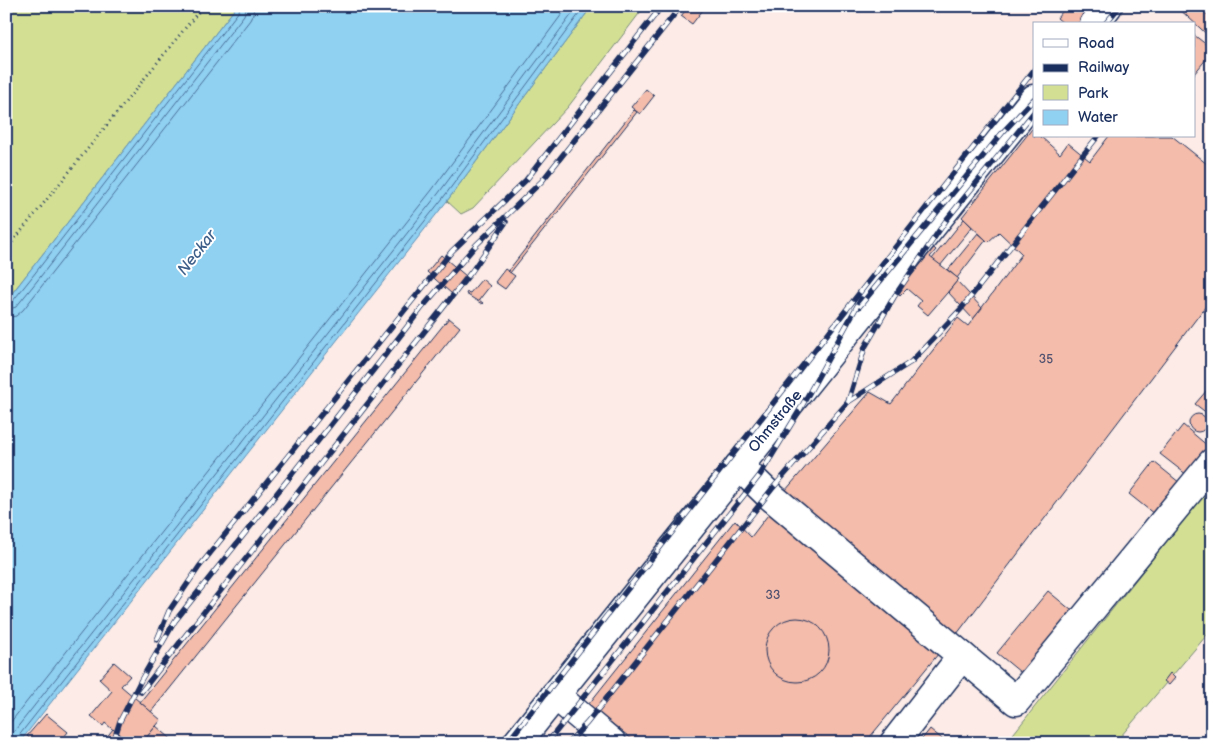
<svg xmlns="http://www.w3.org/2000/svg" width="1218" height="749" font-family="'Balsamiq Sans',sans-serif">
<style>
.built{fill:#fcebe6;fill-rule:evenodd}
.green{fill:#d3e094;stroke:#778879}
.water{fill:#90d0f1;stroke:#6190b6}
.lines{fill:none;stroke-linecap:round;stroke-linejoin:round}
.shore{stroke:#4a6f99;stroke-width:1}
.building{fill:#f4bcaa;stroke:#1b2f5e}
.minor-casing{stroke:#1b2f5e;stroke-width:31}
.path{stroke:#1b2f5e;stroke-width:3;stroke-dasharray:1 4;stroke-linecap:butt}
.minor{stroke:#fff;stroke-width:28}
.rail-casing{stroke:#1b2f5e;stroke-width:5.5}
.rail{stroke:#fff;stroke-width:4;stroke-dasharray:11;stroke-linecap:butt}
.labels{text-anchor:middle;stroke-width:4;stroke-linejoin:round;paint-order:stroke}
.number-label{font-size:12px;fill:#515271}
.street-label{font-size:15px;fill:#1b2f5e;stroke:#fff}
.water-label{font-size:16px;font-style:italic;fill:#3e5f8a;stroke:#fff}
</style>
<rect width="100%" height="100%" fill="#fff"/>
<filter id="ink" filterUnits="userSpaceOnUse"><feTurbulence type="fractalNoise" baseFrequency=".02" numOctaves="2"/><feDisplacementMap in="SourceGraphic" scale="10" xChannelSelector="R" yChannelSelector="G"/><feConvolveMatrix kernelMatrix="1 2 1 2 8 2 1 2 1" color-interpolation-filters="sRGB"/></filter>
<g filter="url(#ink)">
<!-- built -->
<path class="built" d="M 644,6 L 1212,6 L 1212,743 L 19,743 L 447,201 L 461,214 ZM 1034,24 L 1194,24 L 1194,136 L 1034,136 Z"/>
<!-- green -->
<g class="green">
<polygon points="6,6 237,6 6,301"/>
<polygon points="592,6 645,6 568,107 473,208 461,214 447,201"/>
<polygon points="1212,484 1212,629 1115,743 1006,743"/>
</g>
<!-- water -->
<polygon class="water" points="237,6 592,6 447,201 19,743 6,743 6,301"/>
<g class="lines">
<!-- shore -->
<g class="shore">
<polyline points="6,304 12,302 32,277 239,11 240,6"/>
<polyline points="6,310 16,307 37,281 244,15 247,6"/>
<polyline points="6,318 16,316 23,310 250,20 253,14 254,6"/>
<polyline points="6,728 432,190 568,6"/>
<polyline points="9,743 12,734 438,194 578,6"/>
<polyline points="15,743 17,738 443,198 585,6"/>
</g>
</g>
<!-- building -->
<g class="building">
<polygon points="689,6 706,6 692,24 681,16"/>
<polygon points="1067,6 1092,6 1078,24 1064,24 1057,18"/>
<polygon points="1176,6 1198,6 1212,19 1212,39"/>
<polygon points="1194,35 1212,49 1212,52 1194,74"/>
<polygon points="646,89 654,96 640,114 631,107"/>
<polygon points="634,110 637,112 510,273 508,271"/>
<polygon points="1032,129 1034,131 1034,136 1040,136 1060,154 1068,143 1090,161 1109,136 1172,136 1212,168 1212,298 957,634 785,491 870,392 891,404 958,318 968,326 1022,254 999,232 988,242 962,217"/>
<polygon points="964,219 972,227 940,266 932,259"/>
<polygon points="978,233 986,240 957,278 948,270"/>
<polygon points="926,241 936,250 930,257 959,279 928,315 917,306 921,301 907,289 900,296 888,285"/>
<polygon points="441,255 466,276 452,294 427,272"/>
<polygon points="505,269 515,276 505,289 495,282"/>
<polygon points="482,279 490,286 479,300 483,303 482,304 466,294 467,292 470,293"/>
<polygon points="957,281 982,308 973,319 948,292"/>
<polygon points="449,318 460,327 151,712 140,702"/>
<polygon points="1208,389 1212,392 1212,417 1195,404"/>
<circle cx="1198" cy="423" r="9"/>
<polygon points="1183,425 1209,447 1187,475 1160,454"/>
<polygon points="1154,462 1180,483 1154,514 1129,494"/>
<polygon points="771,511 939,653 865,743 637,743 588,705 735,520 751,537"/>
<polygon points="1048,591 1077,615 1026,677 997,653"/>
<circle cx="797" cy="650" r="32"/>
<polygon points="114,662 130,676 121,686 161,720 142,743 129,743 105,723 103,726 91,716 112,691 99,679"/>
<polygon points="1170,673 1175,678 1169,685 1164,681"/>
<polygon points="46,714 68,732 59,743 35,743 27,736"/>
<polygon points="156,726 176,743 152,743 146,738"/>
<polygon points="113,729 128,742 127,743 102,743"/>
<polygon points="930,729 947,743 919,743"/>
</g>
<g class="lines">
<defs>
<g id="minor">
<polyline points="1094,24 1108,6"/>
<polyline points="739,466 768,494 1016,701 1212,463"/>
<polyline points="555,695 612,743"/>
<polyline points="517,743 1034,99"/>
<polyline points="894,743 962,656"/>
</g>
</defs>
<!-- minor casing -->
<use href="#minor" class="minor-casing"/>
<!-- path -->
<polyline class="path" points="6,250 203,6"/>
<!-- minor -->
<use href="#minor" class="minor"/>
<defs>
<g id="rail">
<polyline points="1105,24 1120,6"/>
<polyline points="859,307 1003,132 1034,99"/>
<polyline points="848,402 911,362 961,309 1098,136"/>
<polyline points="157,640 169,611 199,567 452,251 526,180 662,6"/>
<polyline points="141,692 472,271 506,222"/>
<polyline points="113,743 120,721 141,680 175,621 289,478 421,309 476,245 542,181 681,6"/>
<polyline points="507,743 1034,70"/>
<polyline points="547,743 760,475 798,413 861,299"/>
<polyline points="568,743 587,723 772,489 848,402 865,347 894,297 947,219 1034,112"/>
</g>
</defs>
<!-- rail casing -->
<use href="#rail" class="rail-casing"/>
<!-- rail -->
<use href="#rail" class="rail"/>
</g>
</g>
<g class="labels">
<!-- number labels -->
<g class="number-label">
<text x="1046" y="363">35</text>
<text x="773" y="599">33</text>
</g>
<!-- street labels -->
<g class="street-label">
<text transform="translate(775 421) rotate(-51)" y="5">Ohmstraße</text>
</g>
<!-- water labels -->
<g class="water-label">
<text transform="translate(196 252) rotate(-52)" y="6">Neckar</text>
</g>
</g>
<!-- margin -->
<rect width="1218" height="749" fill="none" stroke="#fff" stroke-width="25"/>
<rect x="12" y="12" width="1193" height="724" fill="none" stroke="#1b2f5e" stroke-width="2" filter="url(#ink)"/>
<!-- legend -->
<rect x="1033" y="22" width="162" height="115" fill="#ffffff" stroke="#a4acbf"/>
<rect x="1043" y="39" width="25" height="8" fill="#ffffff" stroke="#a4acbf"/>
<text x="1078" y="48" font-size="15" fill="#1b2f5e">Road</text>
<rect x="1043" y="64" width="25" height="8" fill="#1b2f5e" stroke="#a4acbf"/>
<text x="1078" y="72" font-size="15" fill="#1b2f5e">Railway</text>
<rect x="1043" y="85" width="25" height="15" fill="#d3e094" stroke="#a4acbf"/>
<text x="1078" y="98" font-size="15" fill="#1b2f5e">Park</text>
<rect x="1043" y="110" width="25" height="15" fill="#90d0f1" stroke="#a4acbf"/>
<text x="1078" y="122" font-size="15" fill="#1b2f5e">Water</text>
</svg>
